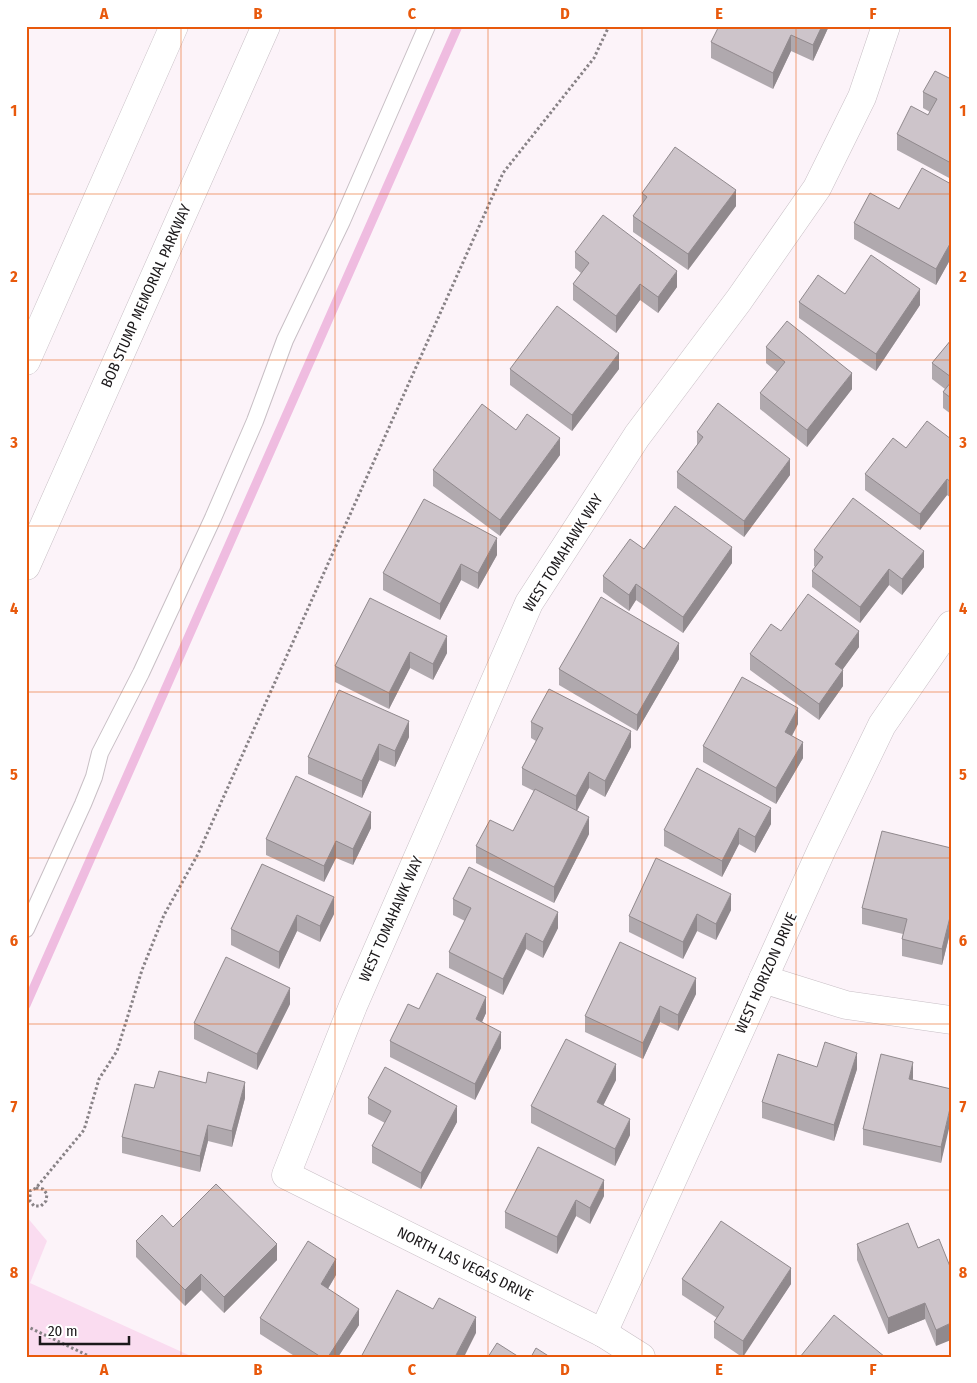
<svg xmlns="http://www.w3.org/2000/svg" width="977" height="1383" font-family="'Fira Sans Condensed',sans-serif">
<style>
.grass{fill:#fadcf0}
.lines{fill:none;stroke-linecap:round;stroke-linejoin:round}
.stream{stroke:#efbce0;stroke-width:9}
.service-casing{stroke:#c8bfc5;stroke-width:18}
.minor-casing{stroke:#c8bfc5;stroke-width:29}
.motorway-casing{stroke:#c8bfc5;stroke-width:29}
.path{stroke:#888286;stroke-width:3;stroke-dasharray:2.5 2.5;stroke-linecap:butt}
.service{stroke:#fff;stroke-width:16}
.minor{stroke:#fff;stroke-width:28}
.motorway{stroke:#fff;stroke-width:28}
.wall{fill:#b0a9ae}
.shaded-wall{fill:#90898d}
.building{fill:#cdc4ca;stroke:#90898d}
.grid{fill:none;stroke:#e8590c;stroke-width:1;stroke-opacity:0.55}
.labels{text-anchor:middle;stroke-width:4;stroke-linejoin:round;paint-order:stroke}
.street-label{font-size:15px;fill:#1b181a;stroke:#fff}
.neatline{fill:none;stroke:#e8590c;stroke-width:2}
.grid-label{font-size:16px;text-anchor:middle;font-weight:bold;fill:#e8590c}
</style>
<rect width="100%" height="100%" fill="#fcf3f9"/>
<!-- grass -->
<polygon class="grass" points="26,1216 47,1241 30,1283 193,1357 26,1357"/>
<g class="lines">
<!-- stream -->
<polyline class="stream" points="26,1005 458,26"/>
<defs>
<polyline id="service" points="26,929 83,804 94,777 100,753 141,673 213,518 255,421 285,340 342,221 427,26"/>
<g id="minor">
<polyline points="763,979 846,1005 951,1020"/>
<polyline points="603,1333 822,849 882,725 951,625"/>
<polyline points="641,1357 603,1333 286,1175 353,1006 529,603 637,436 739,300 817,188 862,97 886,26"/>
</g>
<g id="motorway">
<polyline points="26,361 174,26"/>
<polyline points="26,566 266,26"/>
</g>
</defs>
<!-- service casing -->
<use href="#service" class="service-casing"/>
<!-- minor casing -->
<use href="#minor" class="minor-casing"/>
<!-- motorway casing -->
<use href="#motorway" class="motorway-casing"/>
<!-- path -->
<g class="path">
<polyline points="36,1188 43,1189 47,1194 46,1201 41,1206 34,1206 30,1201 30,1191 36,1188 84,1130 99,1079 117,1051 142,970 164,915 198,854 503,173 594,58 609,26"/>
<polyline points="26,1326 91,1357"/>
</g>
<!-- service -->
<use href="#service" class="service"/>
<!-- minor -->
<use href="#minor" class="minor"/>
<!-- motorway -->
<use href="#motorway" class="motorway"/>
</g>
<!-- wall -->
<g class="wall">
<polygon points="829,26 813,61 791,51 773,89 711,58 711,42"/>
<polygon points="951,79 951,179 897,150 897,134 928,115 930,112 923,108 923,92"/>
<polygon points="951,184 951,258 936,285 854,239 854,223 899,209"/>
<polygon points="642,193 736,206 688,270 633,232 633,216 642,204"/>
<polygon points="575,252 677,287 658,313 640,300 616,333 573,300 573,284 581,273 575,268"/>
<polygon points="845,294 920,305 876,371 799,318 799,302"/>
<polygon points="951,340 951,414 943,408 943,392 945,389 932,379 932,363"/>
<polygon points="766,347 852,389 807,447 760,409 760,393 777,372 766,363"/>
<polygon points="510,369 619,369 572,431 510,385"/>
<polygon points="516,430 560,455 500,536 433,486 433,470"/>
<polygon points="697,432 790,475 744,537 677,488 677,472 697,445"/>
<polygon points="951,439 951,498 947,495 920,530 865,490 865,474 906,448"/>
<polygon points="644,549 732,563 683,633 636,600 629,611 603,592 603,576"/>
<polygon points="814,550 924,567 902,595 889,585 860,623 812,587 812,571 815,567 814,566"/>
<polygon points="497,555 478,589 461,580 440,620 383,590 383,573"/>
<polygon points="370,598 447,653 433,680 410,668 389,709 335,682 335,666"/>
<polygon points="781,631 859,647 842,670 843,686 819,720 750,670 750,654"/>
<polygon points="679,659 637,731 559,685 559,669"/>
<polygon points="531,722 631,747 605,797 589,788 577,811 589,834 554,903 476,863 476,846 513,831 534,791 522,785 522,768 536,741 531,738"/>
<polygon points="798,724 792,736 803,758 776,804 703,762 703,746"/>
<polygon points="409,737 395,767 379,760 362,798 308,774 308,757"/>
<polygon points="771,824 755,853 739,844 722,877 664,846 664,830"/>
<polygon points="371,828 353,865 336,858 324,882 266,855 266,839"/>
<polygon points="951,848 951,929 942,965 902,956 902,939 903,934 862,924 862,908"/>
<polygon points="262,864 334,914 320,942 297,931 279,969 231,945 231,929"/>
<polygon points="453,899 558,928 543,958 526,949 503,995 449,968 449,952 465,921 453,915"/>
<polygon points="731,910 716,940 697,931 683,959 629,932 629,916"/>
<polygon points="696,994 678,1031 660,1022 643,1059 585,1032 585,1016"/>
<polygon points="290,1004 257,1070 194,1039 194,1023"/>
<polygon points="419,1009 486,1013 482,1022 501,1048 475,1100 390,1057 390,1041"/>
<polygon points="817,1067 857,1069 834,1141 762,1118 762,1102"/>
<polygon points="913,1078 913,1080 951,1089 941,1163 863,1145 863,1129"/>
<polygon points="616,1080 603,1105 630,1135 615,1166 531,1123 531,1106"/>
<polygon points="154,1088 245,1098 232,1147 208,1141 200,1172 122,1153 122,1137"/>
<polygon points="368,1098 457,1122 421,1189 372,1163 372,1146 385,1123 368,1114"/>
<polygon points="604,1196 590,1224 576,1216 557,1254 505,1228 505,1212"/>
<polygon points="173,1227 277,1260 224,1313 201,1290 185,1306 136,1257 136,1241"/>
<polygon points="939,1239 936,1346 925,1319 888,1334 857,1260 857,1244 918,1248"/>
<polygon points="336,1275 328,1289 359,1325 338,1357 296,1357 260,1334 260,1318"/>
<polygon points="682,1279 791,1284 742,1357 714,1338 714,1322 717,1318 682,1295"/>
</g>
<!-- shaded-wall -->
<g class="shaded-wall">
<polygon points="822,26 829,26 813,61 813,45"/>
<polygon points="791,35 791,51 773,89 773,73"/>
<polygon points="736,190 736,206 688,270 688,254"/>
<polygon points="951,242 951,258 936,285 936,269"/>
<polygon points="677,271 677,287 658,313 658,297"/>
<polygon points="640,284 640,300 616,333 616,316"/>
<polygon points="920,289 920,305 876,371 876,354"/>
<polygon points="619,353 619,369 572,431 572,415"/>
<polygon points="852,373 852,389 807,447 807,430"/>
<polygon points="560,438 560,455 500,536 500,520"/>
<polygon points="790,459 790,475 744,537 744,521"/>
<polygon points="947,479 947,495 920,530 920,514"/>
<polygon points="497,538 497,555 478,589 478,573"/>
<polygon points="732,547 732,563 683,633 683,617"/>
<polygon points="924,551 924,567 902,595 902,579"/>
<polygon points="461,564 461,580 440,620 440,604"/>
<polygon points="889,569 889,585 860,623 860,607"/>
<polygon points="636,584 636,600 629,611 629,595"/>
<polygon points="859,631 859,647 835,680 835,664"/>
<polygon points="447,636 447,653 433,680 433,664"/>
<polygon points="679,643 679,659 637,731 637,715"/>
<polygon points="410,652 410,668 389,709 389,693"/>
<polygon points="843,670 843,686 819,720 819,704"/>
<polygon points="798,708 798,724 785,748 785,732"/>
<polygon points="409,721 409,737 395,767 395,751"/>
<polygon points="631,731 631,747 605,797 605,781"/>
<polygon points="803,742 803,758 776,804 776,788"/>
<polygon points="379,744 379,760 362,798 362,781"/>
<polygon points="589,772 589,788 576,812 576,796"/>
<polygon points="771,808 771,824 755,853 755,837"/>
<polygon points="371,812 371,828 353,865 353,849"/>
<polygon points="589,817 589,834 554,903 554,887"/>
<polygon points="739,828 739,844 722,877 722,861"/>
<polygon points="336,841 336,858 324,882 324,866"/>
<polygon points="731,894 731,910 716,940 716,924"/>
<polygon points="334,897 334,914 320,942 320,926"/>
<polygon points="558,912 558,928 543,958 543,942"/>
<polygon points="951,913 951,929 942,965 942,949"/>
<polygon points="697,914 697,931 683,959 683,942"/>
<polygon points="297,915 297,931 279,969 279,952"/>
<polygon points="526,933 526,949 503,995 503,979"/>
<polygon points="696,978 696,994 678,1031 678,1015"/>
<polygon points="290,988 290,1004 257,1070 257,1054"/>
<polygon points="486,997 486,1013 476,1035 476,1019"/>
<polygon points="660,1006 660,1022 643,1059 643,1043"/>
<polygon points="501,1032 501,1048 475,1100 475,1084"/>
<polygon points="857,1053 857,1069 834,1141 834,1125"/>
<polygon points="913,1062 913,1078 909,1095 909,1079"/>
<polygon points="616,1064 616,1080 597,1118 597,1102"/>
<polygon points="245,1082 245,1098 232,1147 232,1131"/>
<polygon points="951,1104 951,1120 941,1163 941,1147"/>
<polygon points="457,1106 457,1122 421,1189 421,1173"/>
<polygon points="630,1119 630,1135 615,1166 615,1149"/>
<polygon points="208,1125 208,1141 200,1172 200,1156"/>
<polygon points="604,1180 604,1196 590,1224 590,1208"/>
<polygon points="576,1200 576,1216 557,1254 557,1237"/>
<polygon points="277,1244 277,1260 224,1313 224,1297"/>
<polygon points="336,1259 336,1275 321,1300 321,1284"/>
<polygon points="791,1268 791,1284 743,1357 743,1341"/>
<polygon points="201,1274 201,1290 185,1306 185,1290"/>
<polygon points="925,1303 925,1319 888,1334 888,1318"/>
<polygon points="359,1309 359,1325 338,1357 328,1357"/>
<polygon points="476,1317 476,1333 464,1357 455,1357"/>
<polygon points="951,1323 951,1340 936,1346 936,1330"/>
</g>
<!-- building -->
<g class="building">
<polygon points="719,26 822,26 813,45 791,35 773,73 711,42"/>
<polygon points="935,71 951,79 951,163 897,134 911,106 928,115 937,99 923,92"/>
<polygon points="675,147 736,190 688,254 633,216 647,197 642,193"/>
<polygon points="922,168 951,184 951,242 936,269 854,223 870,193 899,209"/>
<polygon points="603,215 677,271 658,297 640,284 616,316 573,284 589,263 575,252"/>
<polygon points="871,255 920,289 876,354 799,302 818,275 845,294"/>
<polygon points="557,306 619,353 572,415 510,369"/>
<polygon points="787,321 852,373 807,430 760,393 785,362 766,347"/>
<polygon points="951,340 951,377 932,363"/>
<polygon points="951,382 951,398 943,392"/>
<polygon points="718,403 790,459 744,521 677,472 703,437 697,432"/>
<polygon points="482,404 516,430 527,414 560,438 500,520 433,470"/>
<polygon points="927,421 951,439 951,482 947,479 920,514 865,474 893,438 906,448"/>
<polygon points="853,498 924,551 902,579 889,569 860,607 812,571 823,557 814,550"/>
<polygon points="424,499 497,538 478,573 461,564 440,604 383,573"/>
<polygon points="675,506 732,547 683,617 636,584 629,595 603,576 630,539 644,549"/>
<polygon points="808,594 859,631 835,664 843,670 819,704 750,654 771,624 781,631"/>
<polygon points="601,597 679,643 637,715 559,669"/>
<polygon points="370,598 447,636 433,664 410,652 389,693 335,666"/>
<polygon points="742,677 798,708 785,732 803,742 776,788 703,746"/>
<polygon points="549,689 631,731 605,781 589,772 576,796 522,768 543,728 531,722"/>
<polygon points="339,690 409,721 395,751 379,744 362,781 308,757"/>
<polygon points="697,768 771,808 755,837 739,828 722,861 664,830"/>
<polygon points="296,776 371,812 353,849 336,841 324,866 266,839"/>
<polygon points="535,789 589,817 554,887 476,846 490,820 513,831"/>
<polygon points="882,831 951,848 951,913 942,949 902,939 907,919 862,908"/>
<polygon points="656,858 731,894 716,924 697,914 683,942 629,916"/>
<polygon points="262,864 334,897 320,926 297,915 279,952 231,929"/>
<polygon points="469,867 558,912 543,942 526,933 503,979 449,952 471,908 453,899"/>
<polygon points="620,942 696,978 678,1015 660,1006 643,1043 585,1016"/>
<polygon points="226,957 290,988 257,1054 194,1023"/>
<polygon points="437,973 486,997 476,1019 501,1032 475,1084 390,1041 408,1004 419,1009"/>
<polygon points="566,1039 616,1064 597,1102 630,1119 615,1149 531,1106"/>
<polygon points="825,1042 857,1053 834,1125 762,1102 778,1054 817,1067"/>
<polygon points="881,1054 913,1062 909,1079 951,1089 951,1104 941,1147 863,1129"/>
<polygon points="385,1067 457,1106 421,1173 372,1146 391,1111 368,1098"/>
<polygon points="159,1071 206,1083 208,1072 245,1082 232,1131 208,1125 200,1156 122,1137 135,1084 154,1088"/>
<polygon points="538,1147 604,1180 590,1208 576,1200 557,1237 505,1212"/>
<polygon points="216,1184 277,1244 224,1297 201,1274 185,1290 136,1241 162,1215 173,1227"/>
<polygon points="721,1221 791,1268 743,1341 714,1322 724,1307 682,1279"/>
<polygon points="908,1223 918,1248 939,1239 951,1269 951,1323 936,1330 925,1303 888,1318 857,1244"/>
<polygon points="308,1241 336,1259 321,1284 359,1309 328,1357 321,1357 260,1318"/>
<polygon points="397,1290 433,1309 439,1298 476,1317 455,1357 361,1357"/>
<polygon points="834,1315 885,1357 800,1357"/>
<polygon points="497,1343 519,1357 488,1357"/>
<polygon points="536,1348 550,1357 531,1357"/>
</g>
<!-- grid -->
<path class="grid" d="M 181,26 L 181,1357M 335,26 L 335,1357M 488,26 L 488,1357M 642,26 L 642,1357M 796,26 L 796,1357M 26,194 L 951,194M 26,360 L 951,360M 26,526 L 951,526M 26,692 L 951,692M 26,858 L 951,858M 26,1024 L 951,1024M 26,1190 L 951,1190"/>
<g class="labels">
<!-- street labels -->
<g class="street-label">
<text transform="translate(146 296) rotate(-66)" y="5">BOB STUMP MEMORIAL PARKWAY</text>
<text transform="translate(563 553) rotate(-58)" y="5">WEST TOMAHAWK WAY</text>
<text transform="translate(391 919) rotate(-66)" y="5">WEST TOMAHAWK WAY</text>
<text transform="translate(766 973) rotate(-66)" y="5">WEST HORIZON DRIVE</text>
<text transform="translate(465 1264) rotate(26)" y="5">NORTH LAS VEGAS DRIVE</text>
</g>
</g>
<!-- border -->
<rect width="977" height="1383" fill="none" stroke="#ffffff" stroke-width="55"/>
<!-- scale -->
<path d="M40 1336v8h89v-8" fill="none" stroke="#1b181a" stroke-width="2.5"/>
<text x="48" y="1336" font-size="15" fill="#1b181a" stroke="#ffffff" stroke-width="4" paint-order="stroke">20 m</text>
<rect x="28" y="28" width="922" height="1328" class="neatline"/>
<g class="grid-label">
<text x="104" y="19">A</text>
<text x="258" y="19">B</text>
<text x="412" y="19">C</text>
<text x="565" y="19">D</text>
<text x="719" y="19">E</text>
<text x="873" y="19">F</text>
<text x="14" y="116">1</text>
<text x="963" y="116">1</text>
<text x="14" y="282">2</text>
<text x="963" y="282">2</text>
<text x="14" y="448">3</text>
<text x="963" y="448">3</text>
<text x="14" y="614">4</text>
<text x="963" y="614">4</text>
<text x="14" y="780">5</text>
<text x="963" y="780">5</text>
<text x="14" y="946">6</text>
<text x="963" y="946">6</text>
<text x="14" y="1112">7</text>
<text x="963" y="1112">7</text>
<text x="14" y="1278">8</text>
<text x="963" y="1278">8</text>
<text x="104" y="1375">A</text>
<text x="258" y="1375">B</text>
<text x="412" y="1375">C</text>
<text x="565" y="1375">D</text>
<text x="719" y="1375">E</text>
<text x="873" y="1375">F</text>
</g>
</svg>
